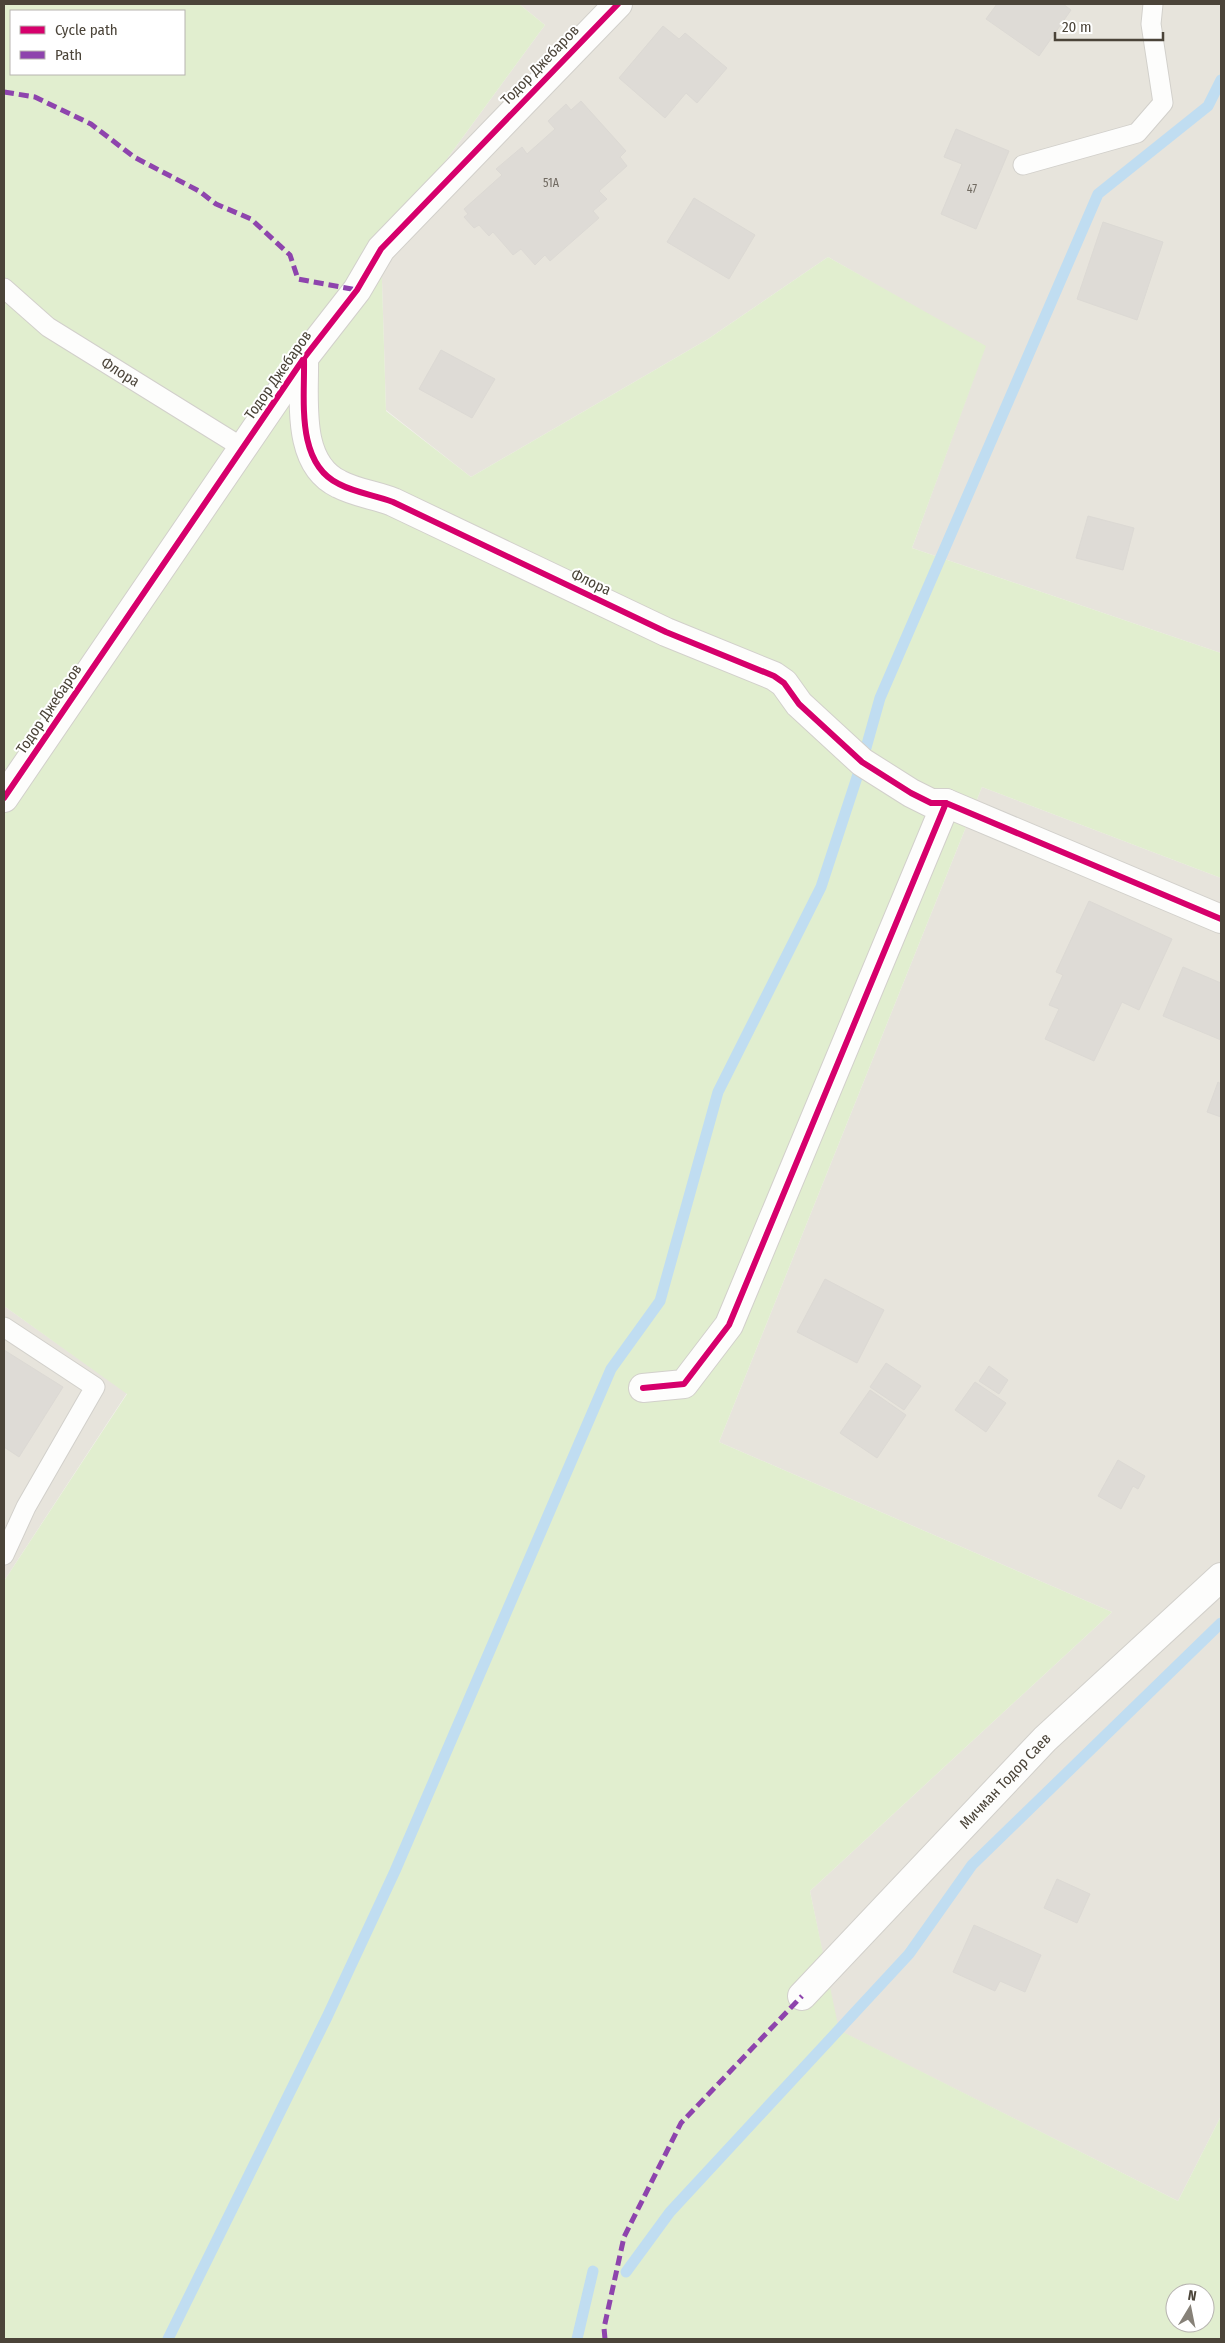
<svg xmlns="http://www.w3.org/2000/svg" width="1225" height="2343" font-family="'Fira Sans Condensed',sans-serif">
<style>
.residential{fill:#e7e4dc}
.green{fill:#e1eecf;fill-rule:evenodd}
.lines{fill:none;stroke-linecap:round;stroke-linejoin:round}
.stream{stroke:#c0ddf1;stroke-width:11}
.building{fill:#dedbd6;stroke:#dcd9d4}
.service-casing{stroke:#d2d0cb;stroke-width:21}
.minor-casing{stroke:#d2d0cb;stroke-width:30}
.service{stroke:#fdfdfc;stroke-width:19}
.minor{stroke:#fdfdfc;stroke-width:28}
.quiet{stroke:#8e44ad;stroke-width:5;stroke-dasharray:10 5;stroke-linecap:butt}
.cycleway-casing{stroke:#fff;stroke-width:9}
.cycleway{stroke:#d6006c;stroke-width:6}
.labels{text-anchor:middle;stroke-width:4;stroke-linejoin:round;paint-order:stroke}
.number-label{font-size:12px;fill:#706a61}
.street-label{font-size:15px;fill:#4b4439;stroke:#fff}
</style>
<rect width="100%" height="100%" fill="#f4f2ee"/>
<!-- residential -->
<g class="residential">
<polygon points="519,4 1221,4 1221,653 912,548 985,347 828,257 708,339 471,477 386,410 381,249 545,25"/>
<polygon points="982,787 1221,878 1221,2116 1178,2201 838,2030 810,1891 1112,1612 719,1442"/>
<polygon points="4,1306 127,1393 4,1581"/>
</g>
<!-- green -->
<path class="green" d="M 4,4 L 519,4 L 545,25 L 381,249 L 386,411 L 471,477 L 708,339 L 828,257 L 986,346 L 912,548 L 1221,653 L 1221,878 L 982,787 L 719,1442 L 1112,1612 L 810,1891 L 839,2030 L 1178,2201 L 1221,2116 L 1221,2339 L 4,2339 L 4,1581 L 127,1394 L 4,1306 ZM 11,11 L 184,11 L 184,74 L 11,74 ZM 1175,2293 L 1205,2293 L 1205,2323 L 1175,2323 Z"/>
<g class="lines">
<!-- stream -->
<g class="stream">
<polyline points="626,2272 670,2212 909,1954 972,1865 1221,1623"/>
<polyline points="168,2339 327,2017 395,1871 611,1369 660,1301 718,1092 821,887 862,762 880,698 1098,194 1208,106 1221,80"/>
<polyline points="577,2339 593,2271"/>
</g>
</g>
<!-- building -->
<g class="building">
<polygon points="997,4 1063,4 1071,10 1039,56 986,19"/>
<polygon points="663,26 679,39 685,33 727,68 697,103 686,93 665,118 619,78"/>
<polygon points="581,101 626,151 620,157 627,166 599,191 607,199 593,211 599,218 550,261 545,255 535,265 521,249 513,255 493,232 489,236 479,225 474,228 464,217 468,214 464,209 502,175 496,169 522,147 527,154 555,129 548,121 566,104 571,110"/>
<polygon points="956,129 1009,151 976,229 941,214 962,164 944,157"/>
<polygon points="694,198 755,235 729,279 667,242"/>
<polygon points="1103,222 1163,242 1137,320 1077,299"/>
<polygon points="441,350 495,379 472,418 419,389"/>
<polygon points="1088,516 1134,528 1123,570 1076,558"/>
<polygon points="1089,901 1172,939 1139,1010 1122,1002 1094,1061 1045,1039 1059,1009 1049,1005 1063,975 1056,972"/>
<polygon points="1183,967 1221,983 1221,1040 1163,1016"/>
<polygon points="1218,1082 1221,1084 1221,1117 1207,1112"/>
<polygon points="825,1279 884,1310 857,1363 797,1332"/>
<polygon points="4,1350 63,1387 19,1457 4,1447"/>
<polygon points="886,1363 921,1386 904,1410 870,1387"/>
<polygon points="989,1366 1008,1380 999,1394 979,1381"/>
<polygon points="975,1382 1006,1403 986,1432 955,1410"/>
<polygon points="870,1390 906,1415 877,1458 840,1433"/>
<polygon points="1118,1460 1145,1476 1138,1489 1133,1486 1121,1509 1098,1496"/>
<polygon points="1057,1879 1090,1894 1077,1923 1044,1908"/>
<polygon points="974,1925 1041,1955 1025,1992 1000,1981 995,1991 953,1972"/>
</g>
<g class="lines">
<defs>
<g id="service">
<polyline points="1023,165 1137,133 1163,103 1151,24 1153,4"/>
<path id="s1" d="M 4,288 L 48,327 L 243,448"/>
<polyline points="4,1327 95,1387 26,1507 4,1555"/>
</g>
<g id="minor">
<path d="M 304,358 C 305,398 295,463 339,484 C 356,493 375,495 393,502 L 666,632 L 774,676 L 784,683 L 799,704 L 862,762 L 911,793 L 931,803 L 946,803 L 1221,919"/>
<polyline points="4,798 304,358 357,290 381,249 618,4"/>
<polyline points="643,1388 684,1384 729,1325 946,803"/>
<path id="s2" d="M 802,1996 L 1045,1739 L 1221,1577"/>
</g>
</defs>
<!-- service casing -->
<use href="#service" class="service-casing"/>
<!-- minor casing -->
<use href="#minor" class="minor-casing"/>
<!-- service -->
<use href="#service" class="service"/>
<!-- minor -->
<use href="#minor" class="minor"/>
<!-- quiet -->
<g class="quiet">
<polyline points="4,92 35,97 91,124 134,157 199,191 216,204 251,219 290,255 298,279 357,290"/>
<polyline points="605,2339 604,2328 624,2237 681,2123 802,1996"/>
</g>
<defs>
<g id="cycleway">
<path d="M 304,358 C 305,398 295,463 339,484 C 356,493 375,495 393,502 L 666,632 L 774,676 L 784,683 L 799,704 L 862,762 L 911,793 L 931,803 L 946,803 L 1221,919"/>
<polyline points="4,798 304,358 357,290 381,249 618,4"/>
<polyline points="643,1388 684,1384 729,1325 946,803"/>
</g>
</defs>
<!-- cycleway casing -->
<use href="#cycleway" class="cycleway-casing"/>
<!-- cycleway -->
<use href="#cycleway" class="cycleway"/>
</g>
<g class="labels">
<!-- number labels -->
<g class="number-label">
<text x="551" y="187">51А</text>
<text x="972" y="193">47</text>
</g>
<!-- street labels -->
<g class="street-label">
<text transform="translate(540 65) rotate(-46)" y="5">Тодор Джебаров</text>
<text dy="5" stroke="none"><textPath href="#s1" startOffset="144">Флора</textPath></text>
<text transform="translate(278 375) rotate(-55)" y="5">Тодор Джебаров</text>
<text transform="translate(591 582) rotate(25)" y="5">Флора</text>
<text transform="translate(49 709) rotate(-56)" y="5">Тодор Джебаров</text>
<text dy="5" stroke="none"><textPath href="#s2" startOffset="296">Мичман Тодор Саев</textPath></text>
</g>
</g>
<!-- border -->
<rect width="1225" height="2343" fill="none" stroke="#4b4439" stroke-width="10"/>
<!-- legend -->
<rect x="10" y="10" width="175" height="65" fill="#ffffff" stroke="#b7b4b0"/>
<rect x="20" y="26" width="25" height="8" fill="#d6006c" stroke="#b7b4b0"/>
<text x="55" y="35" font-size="15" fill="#4b4439">Cycle path</text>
<rect x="20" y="51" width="25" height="8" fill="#8e44ad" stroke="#b7b4b0"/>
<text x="55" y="60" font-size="15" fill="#4b4439">Path</text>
<!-- north arrow -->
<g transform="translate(1190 2308) rotate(10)"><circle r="24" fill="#ffffff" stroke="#b7b4b0"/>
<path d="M0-4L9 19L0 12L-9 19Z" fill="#868178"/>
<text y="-8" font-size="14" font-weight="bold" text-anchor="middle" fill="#4b4439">N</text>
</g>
<!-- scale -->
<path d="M1055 32v8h108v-8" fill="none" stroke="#4b4439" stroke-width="2.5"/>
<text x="1062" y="32" font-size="15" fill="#4b4439" stroke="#ffffff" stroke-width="4" paint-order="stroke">20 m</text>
</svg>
